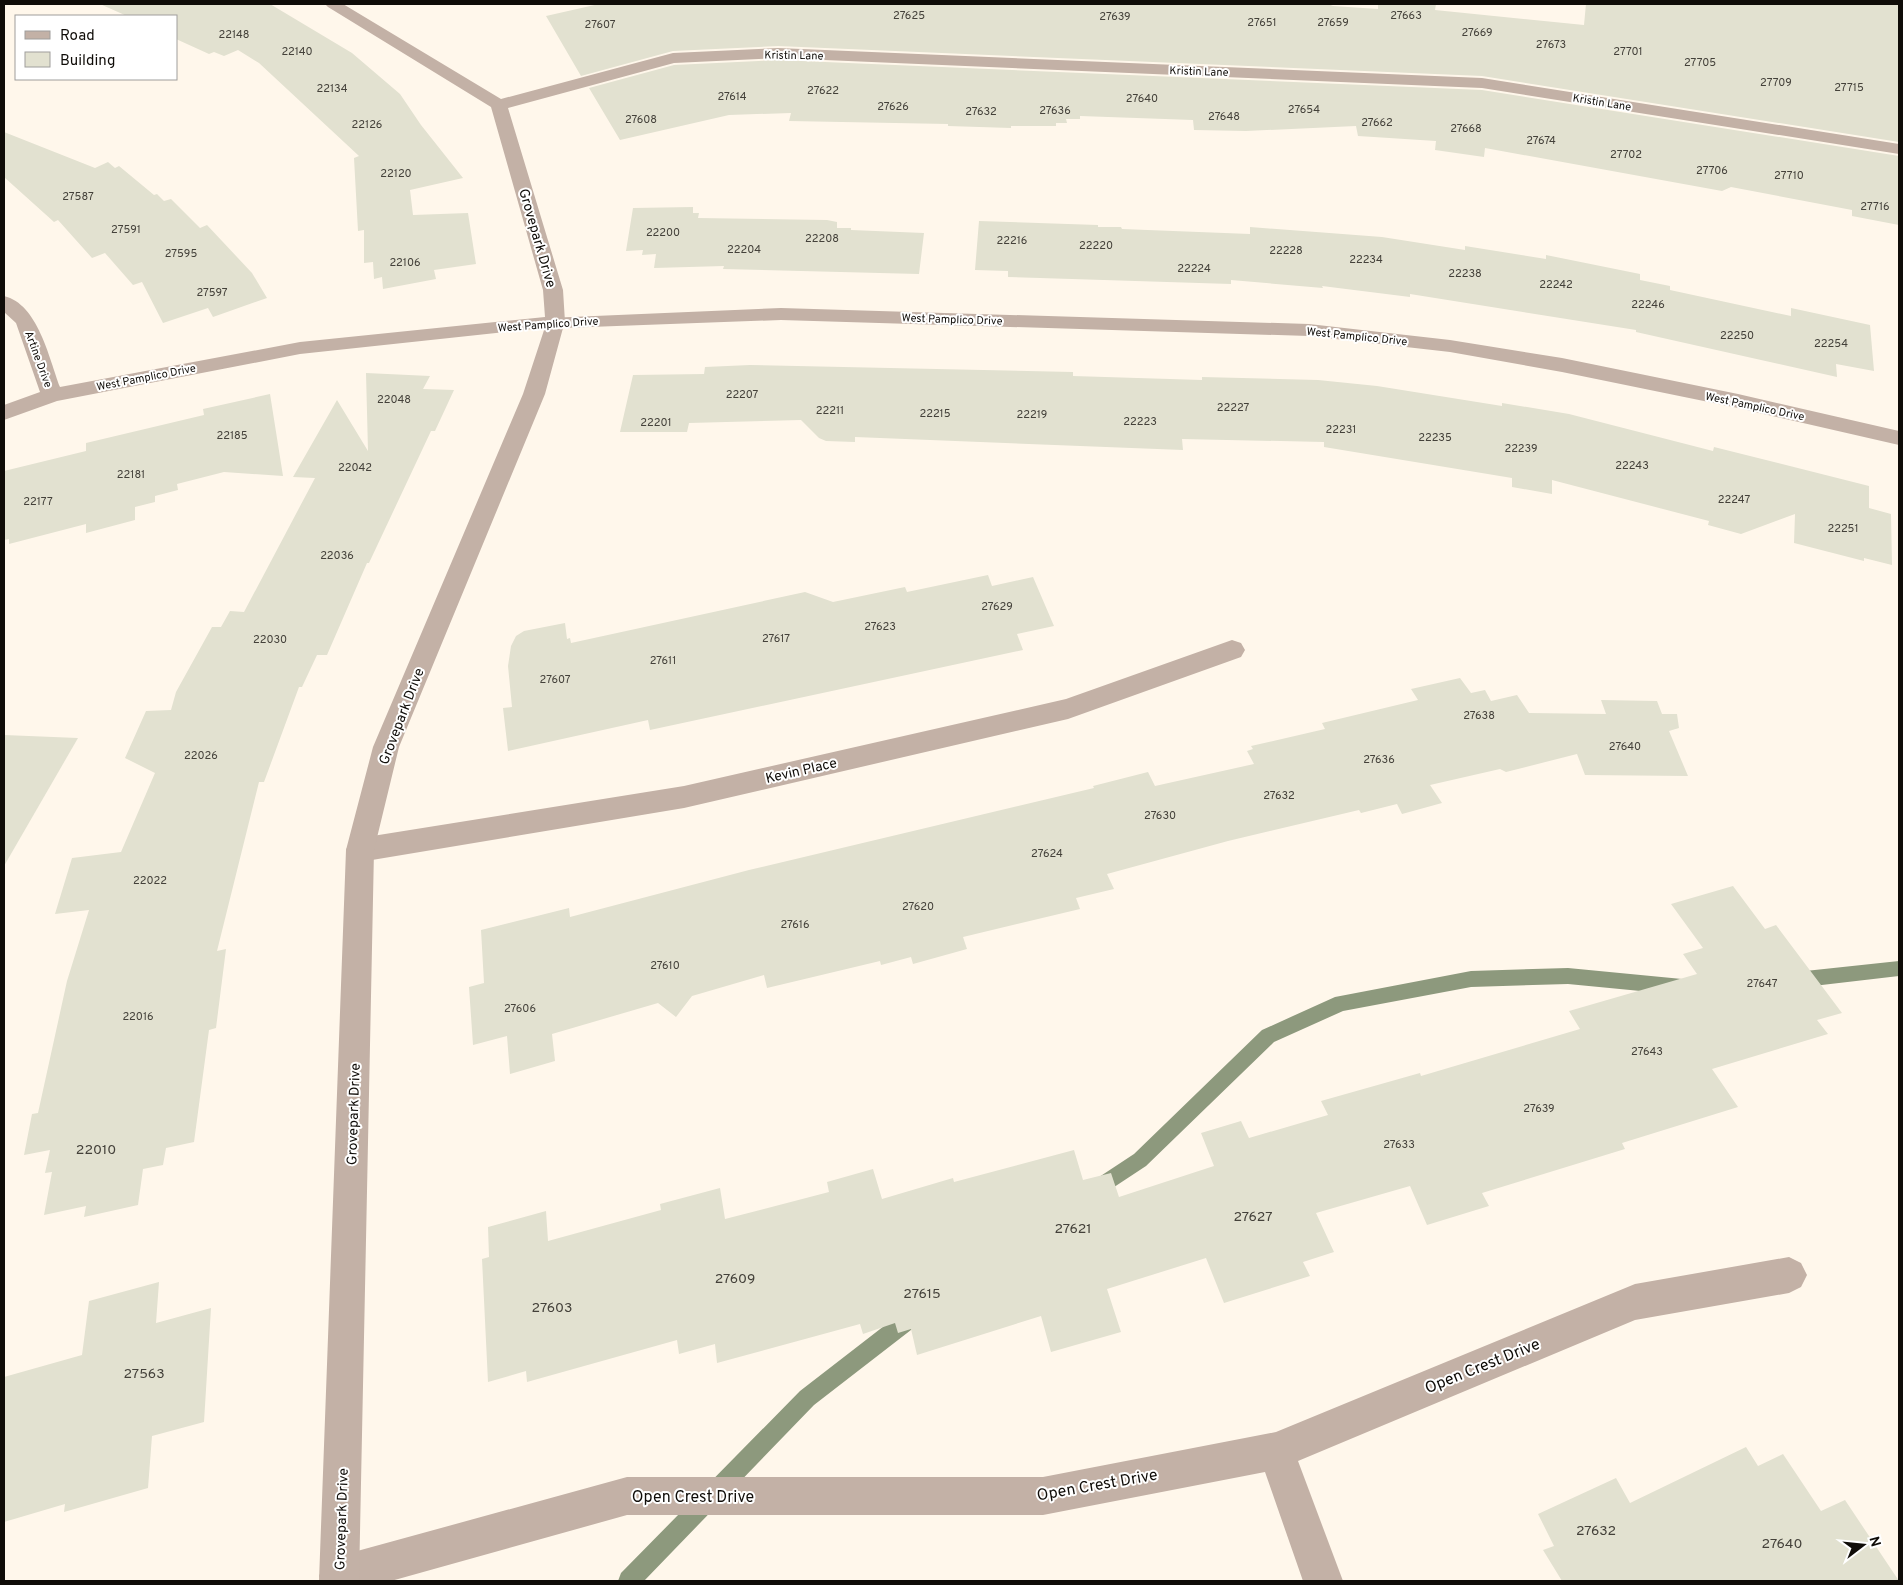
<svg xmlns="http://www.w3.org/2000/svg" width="1903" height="1585" font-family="Overpass,sans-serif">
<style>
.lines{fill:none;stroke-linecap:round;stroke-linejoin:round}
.stream{fill:#8d997d;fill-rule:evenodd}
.building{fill:#e2e1d0}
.minor{fill:#c3b1a6;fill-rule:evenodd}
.tertiary{fill:#c3b1a6;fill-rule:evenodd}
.labels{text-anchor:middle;stroke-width:4;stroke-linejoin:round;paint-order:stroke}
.number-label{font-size:11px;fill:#44413a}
.far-street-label{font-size:11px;fill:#0f0c08;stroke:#fff}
.street-label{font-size:14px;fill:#0f0c08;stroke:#fff}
.near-number-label{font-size:14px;fill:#44413a}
.near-street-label{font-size:16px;fill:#0f0c08;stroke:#fff}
</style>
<rect width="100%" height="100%" fill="#fff7eb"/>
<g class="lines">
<!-- stream -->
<g class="stream">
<polygon points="1899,961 1899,976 1796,988 1790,985 1788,980 1790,975 1796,972"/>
<polygon points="1568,968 1682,979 1688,982 1690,987 1688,992 1682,995 1568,984 1471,987 1343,1011 1274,1042 1146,1166 1102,1195 1096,1198 1090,1195 1087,1189 1090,1183 1134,1154 1262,1030 1335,997 1471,971"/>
<polygon points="913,1306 920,1309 923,1316 920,1323 814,1405 644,1581 618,1581 621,1573 800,1391 906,1309"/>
</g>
</g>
<!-- building -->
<g class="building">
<polygon points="100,4 270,4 352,53 400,94 421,125 463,178 410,190 413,215 468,213 476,264 434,270 436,279 383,289 382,277 374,279 373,262 364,263 364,230 358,231 354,158 359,156 259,63 238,50 224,56 214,52 209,54 176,39 176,16 127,16"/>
<polygon points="599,4 1328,4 1333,6 1378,9 1378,4 1436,4 1435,10 1584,25 1586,4 1899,4 1899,142 1482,76 778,46 673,51 581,76 546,16"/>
<polygon points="778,60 1482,90 1899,156 1899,225 1852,216 1852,210 1731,187 1722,191 1485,148 1484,157 1435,150 1436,141 1358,136 1356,126 1246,131 1194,130 1193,120 1080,116 1080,119 1066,119 1067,123 1056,123 1056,126 1011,126 1011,128 948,126 948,124 789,121 791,113 729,115 620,140 589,88 674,65"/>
<polygon points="4,132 95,168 108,162 115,168 119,166 154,195 157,194 164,201 171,199 200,228 207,225 252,273 267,298 213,317 208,308 163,323 142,282 133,285 105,253 92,258 58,220 54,222 4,177"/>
<polygon points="693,207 693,213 699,213 698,218 827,220 837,222 837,228 851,228 851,230 924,233 919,274 723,269 724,266 654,268 656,254 642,255 643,250 626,251 633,208"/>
<polygon points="979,221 1098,225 1098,227 1121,227 1122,229 1250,234 1250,227 1382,237 1465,250 1465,246 1546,259 1546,255 1640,274 1640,280 1670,286 1670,290 1791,316 1791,308 1870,325 1874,371 1836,364 1837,377 1636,332 1636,330 1410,294 1410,297 1322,286 1323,288 1231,280 1231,284 1008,277 1008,271 975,270"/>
<polygon points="750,365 1073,372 1073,376 1202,380 1202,377 1318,380 1377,386 1502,406 1502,403 1569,414 1713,451 1714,447 1869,486 1869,508 1891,514 1892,565 1864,558 1864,561 1794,543 1795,514 1741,534 1708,525 1709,521 1552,480 1552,494 1512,487 1512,478 1324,447 1324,442 1182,439 1183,450 855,437 855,442 826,441 819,438 801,420 689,423 687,432 620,432 633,375 704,374 705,367"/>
<polygon points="366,373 430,376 423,389 454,390 435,431 431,431 369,563 367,563 327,655 317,655 302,687 299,687 264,782 259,782 217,951 226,949 216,1028 209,1030 194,1142 166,1148 163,1165 143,1169 138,1205 84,1217 86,1206 44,1215 52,1172 45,1173 50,1150 24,1155 32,1114 38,1113 67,981 89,910 55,914 72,858 121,852 155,773 125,758 146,711 171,710 176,692 212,627 221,627 230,611 244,612 315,478 293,477 337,400 368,451"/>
<polygon points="270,394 283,476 224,472 177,484 178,490 155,496 155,502 135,507 135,520 86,533 86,524 9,544 9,539 4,540 4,471 86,451 86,443 204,415 203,409"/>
<polygon points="988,575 992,586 1033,577 1054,626 1017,634 1023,650 650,730 648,720 508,751 503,708 512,707 508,666 511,646 516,636 524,631 565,623 567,639 570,638 571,643 805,592 833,602 905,587 907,592"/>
<polygon points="1460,678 1471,693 1485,690 1491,701 1517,695 1529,713 1606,714 1601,700 1657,701 1662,714 1677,714 1679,728 1669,731 1688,776 1585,775 1577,754 1506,772 1500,769 1430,785 1442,803 1402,814 1397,804 1361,813 1359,810 1228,841 1107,874 1114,889 1076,898 1080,909 963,937 967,949 913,964 911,957 881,965 880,961 767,988 764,975 692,996 676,1017 658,1003 552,1034 555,1061 510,1074 507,1036 473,1045 469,987 484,983 481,930 569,908 570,917 749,870 1094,788 1093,786 1148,772 1155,786 1254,764 1247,751 1253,749 1251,746 1325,729 1322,723 1418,700 1411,689"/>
<polygon points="4,735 78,738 4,866"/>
<polygon points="1733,886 1765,929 1776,925 1842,1013 1817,1020 1828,1034 1712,1069 1738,1107 1622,1143 1625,1149 1482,1193 1489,1206 1427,1225 1410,1186 1316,1213 1334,1252 1303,1262 1310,1276 1224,1303 1206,1258 1107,1289 1121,1332 1051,1352 1041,1316 917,1355 911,1329 898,1333 895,1323 863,1334 860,1324 717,1363 715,1344 679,1354 677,1340 527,1382 526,1371 488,1382 482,1259 489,1257 488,1227 546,1211 548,1241 661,1210 660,1204 720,1188 725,1219 829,1192 827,1182 873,1169 882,1199 953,1178 954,1182 1074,1150 1083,1180 1111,1173 1119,1197 1214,1166 1201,1133 1241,1121 1249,1138 1328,1115 1321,1101 1420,1073 1421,1076 1580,1029 1569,1011 1697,974 1683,954 1703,948 1671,904"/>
<polygon points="159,1282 156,1323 211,1308 204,1422 152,1436 148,1488 64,1512 65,1504 4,1522 4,1377 82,1355 89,1301"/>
<polygon points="1746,1447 1758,1466 1783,1454 1821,1511 1845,1500 1899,1581 1562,1581 1543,1550 1554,1546 1538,1514 1616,1478 1630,1503"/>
</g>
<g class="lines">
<!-- minor -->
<g class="minor">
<path d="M 325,4 L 343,4 L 501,99 L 673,53 L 778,48 L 1482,78 L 1899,144 L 1899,154 L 1482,88 L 778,58 L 674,63 L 508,108 L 563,290 L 565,322 L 562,326 L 300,354 L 57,401 L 4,420 L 4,405 L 40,392 L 16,323 L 4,312 L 4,296 C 38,304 49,358 60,387 L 300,342 L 545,317 L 543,290 L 491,107 L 328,7 Z"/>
<polygon points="1232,640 1241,643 1245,650 1241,657 1068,719 684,808 360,862 350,859 346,850 350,841 360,838 684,786 1066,699"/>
<polygon points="1789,1257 1801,1263 1807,1275 1801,1287 1789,1293 1635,1320 1298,1461 1343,1581 1303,1581 1265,1472 1043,1515 627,1515 391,1581 321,1581 319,1576 325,1562 339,1556 627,1477 1043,1477 1276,1432 1635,1284"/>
</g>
<!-- tertiary -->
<polygon class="tertiary" points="781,308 1309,324 1450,340 1562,358 1738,394 1899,431 1899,445 1738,408 1562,372 1450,352 1309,336 781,320 563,328 545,394 399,747 374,850 359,1581 319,1581 346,850 373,747 523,394 548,318"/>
</g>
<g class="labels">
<!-- number labels -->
<g class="number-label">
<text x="909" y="19">27625</text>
<text x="1406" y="19">27663</text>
<text x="1115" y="20">27639</text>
<text x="1262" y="26">27651</text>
<text x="1333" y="26">27659</text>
<text x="600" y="28">27607</text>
<text x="1477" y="36">27669</text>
<text x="234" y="38">22148</text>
<text x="1551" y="48">27673</text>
<text x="297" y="55">22140</text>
<text x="1628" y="55">27701</text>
<text x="1700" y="66">27705</text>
<text x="1776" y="86">27709</text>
<text x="1849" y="91">27715</text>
<text x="332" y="92">22134</text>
<text x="823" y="94">27622</text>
<text x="732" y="100">27614</text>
<text x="1142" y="102">27640</text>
<text x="893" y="110">27626</text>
<text x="1304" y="113">27654</text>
<text x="1055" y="114">27636</text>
<text x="981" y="115">27632</text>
<text x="1224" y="120">27648</text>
<text x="641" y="123">27608</text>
<text x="1377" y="126">27662</text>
<text x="367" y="128">22126</text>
<text x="1466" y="132">27668</text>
<text x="1541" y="144">27674</text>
<text x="1626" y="158">27702</text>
<text x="1712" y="174">27706</text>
<text x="396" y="177">22120</text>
<text x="1789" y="179">27710</text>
<text x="78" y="200">27587</text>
<text x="1875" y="210">27716</text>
<text x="126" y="233">27591</text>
<text x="663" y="236">22200</text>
<text x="822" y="242">22208</text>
<text x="1012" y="244">22216</text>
<text x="1096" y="249">22220</text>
<text x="744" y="253">22204</text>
<text x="1286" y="254">22228</text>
<text x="181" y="257">27595</text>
<text x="1366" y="263">22234</text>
<text x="405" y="266">22106</text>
<text x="1194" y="272">22224</text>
<text x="1465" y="277">22238</text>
<text x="1556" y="288">22242</text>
<text x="212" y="296">27597</text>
<text x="1648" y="308">22246</text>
<text x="1737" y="339">22250</text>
<text x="1831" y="347">22254</text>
<text x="742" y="398">22207</text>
<text x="394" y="403">22048</text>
<text x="1233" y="411">22227</text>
<text x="830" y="414">22211</text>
<text x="935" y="417">22215</text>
<text x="1032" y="418">22219</text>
<text x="1140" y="425">22223</text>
<text x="656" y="426">22201</text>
<text x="1341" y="433">22231</text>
<text x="232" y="439">22185</text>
<text x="1435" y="441">22235</text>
<text x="1521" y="452">22239</text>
<text x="1632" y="469">22243</text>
<text x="355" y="471">22042</text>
<text x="131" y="478">22181</text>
<text x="1734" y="503">22247</text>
<text x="38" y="505">22177</text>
<text x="1843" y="532">22251</text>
<text x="337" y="559">22036</text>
<text x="997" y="610">27629</text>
<text x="880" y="630">27623</text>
<text x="776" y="642">27617</text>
<text x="270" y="643">22030</text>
<text x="663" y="664">27611</text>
<text x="555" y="683">27607</text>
<text x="1479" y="719">27638</text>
<text x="1625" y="750">27640</text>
<text x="201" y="759">22026</text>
<text x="1379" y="763">27636</text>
<text x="1279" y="799">27632</text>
<text x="1160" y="819">27630</text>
<text x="1047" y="857">27624</text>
<text x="150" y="884">22022</text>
<text x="918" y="910">27620</text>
<text x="795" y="928">27616</text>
<text x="665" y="969">27610</text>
<text x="1762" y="987">27647</text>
<text x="520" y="1012">27606</text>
<text x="138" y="1020">22016</text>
<text x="1647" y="1055">27643</text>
<text x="1539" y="1112">27639</text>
<text x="1399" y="1148">27633</text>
</g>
<!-- far-street labels -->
<g class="far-street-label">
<text transform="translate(794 55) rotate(1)" y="4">Kristin Lane</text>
<text transform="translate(1199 71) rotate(2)" y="4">Kristin Lane</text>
<text transform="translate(1602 102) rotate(9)" y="4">Kristin Lane</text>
<text transform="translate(952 319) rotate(2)" y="4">West Pamplico Drive</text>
<text transform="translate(548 324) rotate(-4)" y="4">West Pamplico Drive</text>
<text transform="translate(1357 336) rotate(6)" y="4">West Pamplico Drive</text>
<text transform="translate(39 359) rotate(70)" y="4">Artine Drive</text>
<text transform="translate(146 377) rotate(-11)" y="4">West Pamplico Drive</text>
<text transform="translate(1755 406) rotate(12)" y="4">West Pamplico Drive</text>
</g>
<!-- street labels -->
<g class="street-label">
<text transform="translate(538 238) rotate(74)" y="5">Grovepark Drive</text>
<text transform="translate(401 716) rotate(-69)" y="5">Grovepark Drive</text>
<text transform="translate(801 770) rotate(-13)" y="5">Kevin Place</text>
<text transform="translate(353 1114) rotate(-88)" y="5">Grovepark Drive</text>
<text transform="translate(341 1519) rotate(-88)" y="5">Grovepark Drive</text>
</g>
<!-- near-number labels -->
<g class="near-number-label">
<text x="96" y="1154">22010</text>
<text x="1253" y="1221">27627</text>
<text x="1073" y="1233">27621</text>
<text x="735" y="1283">27609</text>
<text x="922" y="1298">27615</text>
<text x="552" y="1312">27603</text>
<text x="144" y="1378">27563</text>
<text x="1596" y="1535">27632</text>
<text x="1782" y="1548">27640</text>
</g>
<!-- near-street labels -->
<g class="near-street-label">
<text transform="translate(1482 1365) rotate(-22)" y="6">Open Crest Drive</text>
<text transform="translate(1097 1484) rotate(-10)" y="6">Open Crest Drive</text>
<text x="693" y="1502">Open Crest Drive</text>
</g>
</g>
<!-- border -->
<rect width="1903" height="1585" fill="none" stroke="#0f0c08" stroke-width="10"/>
<!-- legend -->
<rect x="15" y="15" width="162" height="65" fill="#ffffff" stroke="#9f9e9c"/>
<rect x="25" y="31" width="25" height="8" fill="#c3b1a6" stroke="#9f9e9c"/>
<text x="60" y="40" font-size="15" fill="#0f0c08">Road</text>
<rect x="25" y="52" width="25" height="15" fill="#e2e1d0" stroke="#9f9e9c"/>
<text x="60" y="65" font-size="15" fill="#0f0c08">Building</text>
<!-- north arrow -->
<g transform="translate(1863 1545) rotate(74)" stroke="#ffffff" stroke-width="4" paint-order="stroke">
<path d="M0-4L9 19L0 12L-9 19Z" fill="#0f0c08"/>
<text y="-8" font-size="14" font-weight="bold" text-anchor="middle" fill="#0f0c08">N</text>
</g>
</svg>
